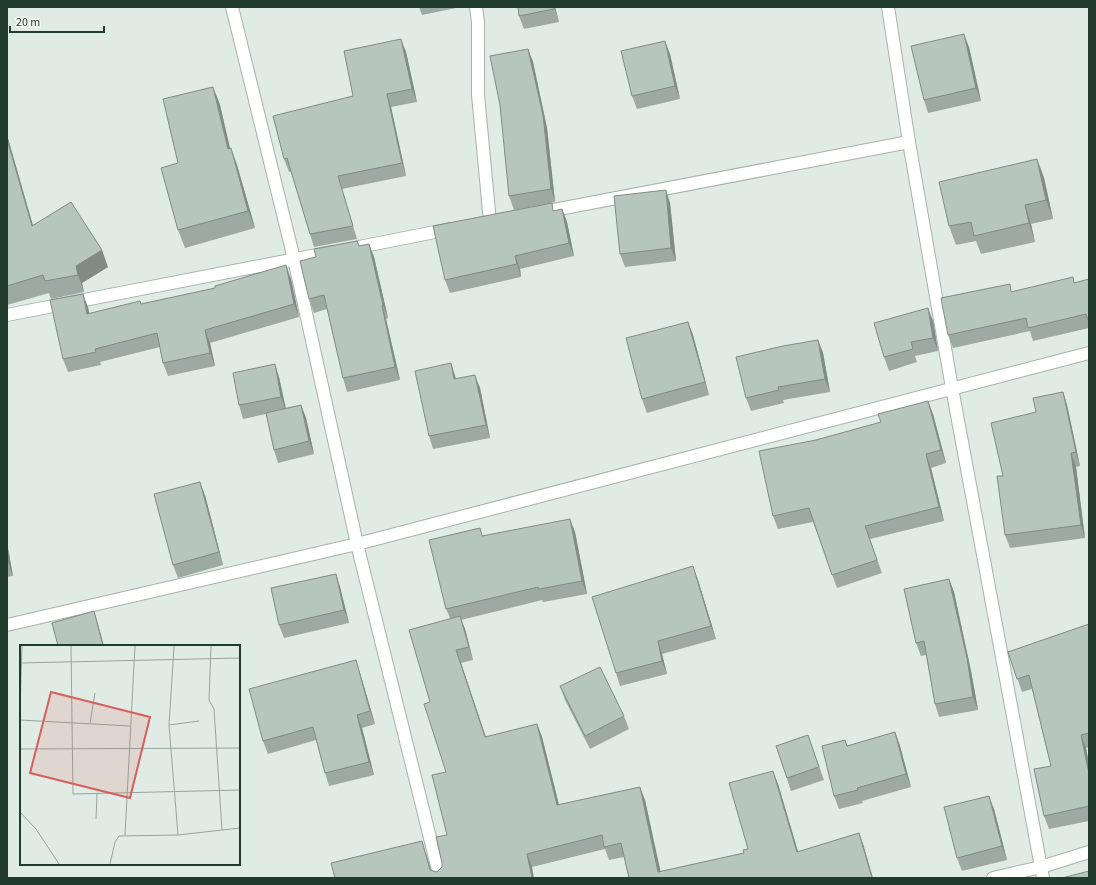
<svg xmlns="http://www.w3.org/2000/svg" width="1096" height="885" font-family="'Source Sans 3',sans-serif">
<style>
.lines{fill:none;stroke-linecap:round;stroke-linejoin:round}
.minor-casing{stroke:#a4b3ab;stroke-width:14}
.minor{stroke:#fff;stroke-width:12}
.wall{fill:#9daaa3}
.shaded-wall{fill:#808b84}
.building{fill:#b7c6bd;stroke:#808b84}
.inset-road{fill:none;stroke:#95a59c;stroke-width:1}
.view{fill:#d75e5a;fill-opacity:0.15;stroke:#d75e5a;stroke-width:2}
.inset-edge{fill:none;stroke:#223b2f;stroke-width:2}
</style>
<rect width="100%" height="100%" fill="#e1ebe5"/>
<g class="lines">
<defs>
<g id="minor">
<polyline points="232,7 294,259 357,544 440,878"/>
<polyline points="476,7 478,22 478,95 490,222"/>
<polyline points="888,7 909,142 952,388 1043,878"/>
<polyline points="538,213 909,142"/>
<polyline points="354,248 450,229"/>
<polyline points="7,315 332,252"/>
<polyline points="7,625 357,544 1089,353"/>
<polyline points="993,878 1041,867 1089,852"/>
</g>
</defs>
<!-- minor casing -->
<use href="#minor" class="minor-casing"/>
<!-- minor -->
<use href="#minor" class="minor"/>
</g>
<!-- wall -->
<g class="wall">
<polygon points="419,7 461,7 422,15"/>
<polygon points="518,7 555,7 559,22 524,29 519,16"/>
<polygon points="969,47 981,101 928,113 924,100"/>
<polygon points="528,49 533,62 547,128 555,202 514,210 509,196"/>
<polygon points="406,52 417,102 391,107 406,176 342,189 357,239 314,247 310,234 291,172 289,172 284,159"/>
<polygon points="670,54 680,99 637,109 632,96"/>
<polygon points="213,87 220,105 230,148 237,165 255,228 185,248 178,230 178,163"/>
<polygon points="7,135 33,225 108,267 82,283 84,292 51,299 49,293 7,305"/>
<polygon points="1037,159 1044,178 1053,219 1031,224 1035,242 981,254 976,241 956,245 949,226"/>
<polygon points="670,203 676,261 625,267 620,254"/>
<polygon points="562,209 567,222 574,256 520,269 521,277 450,293 445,280 555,211"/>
<polygon points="369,244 374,257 388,318 386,319 400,380 347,392 343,378 327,309 314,313 309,299 359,246"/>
<polygon points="291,279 299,317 210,343 215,366 168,376 163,363 160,347 100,362 101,365 68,372 63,359 88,307 89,314 141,304"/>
<polygon points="1089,279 1089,328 1033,341 1030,331 953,348 948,335 1012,292 1075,283"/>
<polygon points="933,321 938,351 915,356 917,362 889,371 884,357"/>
<polygon points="688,322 693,335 709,395 647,413 642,399"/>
<polygon points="818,340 823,353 830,392 783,400 784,403 751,411 746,398"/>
<polygon points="451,363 456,379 480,388 490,438 433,449 429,436"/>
<polygon points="279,377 286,408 301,405 306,418 314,454 278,463 274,450 266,414 243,419 239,405"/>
<polygon points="1063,392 1067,405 1080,466 1076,467 1085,538 1010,548 1005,535 1036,412"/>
<polygon points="933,414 946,463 931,468 944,521 870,539 882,573 837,588 813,522 778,529 773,516 816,440"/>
<polygon points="205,495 223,565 178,578 173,565"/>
<polygon points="575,532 587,594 543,602 542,600 461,620 465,629 473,660 461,663 486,737 537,724 542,737 559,804 645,800 660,872 744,853 748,849 778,784 798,852 859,833 864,847 629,878 624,857 609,860 605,849 532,867 335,878 426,854 431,870 437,872 442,867 447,835 446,772 430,702 450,618 446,609 483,536"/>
<polygon points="7,543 13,576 7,577"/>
<polygon points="336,574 340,587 349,623 284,638 279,625"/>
<polygon points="949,579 954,592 971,671 978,710 939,717 935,704 926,655 921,656 916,643"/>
<polygon points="698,580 716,639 662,654 667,674 620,686 616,673"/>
<polygon points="1089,624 1089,747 1086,748 1089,764 1089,821 1049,829 1044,816 1051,766 1032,689 1022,692 1008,652"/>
<polygon points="360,673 375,724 362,728 374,775 329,786 325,773 316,740 268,754 263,741"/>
<polygon points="560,686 624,716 629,729 590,749 565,700"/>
<polygon points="895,732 900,746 911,787 862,801 863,803 839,809 834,796 847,746"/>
<polygon points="808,735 824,780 791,791 776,746"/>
<polygon points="994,809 1007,860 962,871 957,858"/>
</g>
<!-- shaded-wall -->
<g class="shaded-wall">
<polygon points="554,7 555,7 559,22"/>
<polygon points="964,34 969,47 981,101 976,88"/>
<polygon points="401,39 406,52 417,102 412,89"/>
<polygon points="665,41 670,54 680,99 675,86"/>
<polygon points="528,49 533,62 547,128 555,202 551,189"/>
<polygon points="213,87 220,105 234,166 228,149"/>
<polygon points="387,94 391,107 406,176 402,163"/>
<polygon points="7,135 38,244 32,226 7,139"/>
<polygon points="231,148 237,165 255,228 248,211"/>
<polygon points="1037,159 1044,178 1053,219 1046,200"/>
<polygon points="666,190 670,203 676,261 671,248"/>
<polygon points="1025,205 1031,224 1035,242 1029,223"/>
<polygon points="562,209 567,222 574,256 569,243"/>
<polygon points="369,244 374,257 388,318 383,305"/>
<polygon points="102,250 108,267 82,283 84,292 78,275 76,266"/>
<polygon points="515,256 520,269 521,277 517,264"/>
<polygon points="286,265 291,279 299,317 294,304"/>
<polygon points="83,294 88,307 92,327 87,314"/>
<polygon points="382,306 386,319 400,380 395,367"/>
<polygon points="928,308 933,321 938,351 933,338"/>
<polygon points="688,322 693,335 709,395 705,382"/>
<polygon points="205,330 210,343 215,366 210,353"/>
<polygon points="818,340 823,353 830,392 825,379"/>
<polygon points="451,363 455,376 459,392 454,379"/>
<polygon points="275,364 279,377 286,411 281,397"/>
<polygon points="475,375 480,388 490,438 486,425"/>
<polygon points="1063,392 1067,405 1080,466 1076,452"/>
<polygon points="928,401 933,414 946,463 941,450"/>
<polygon points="301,405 306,418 314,454 309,441"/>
<polygon points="1071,453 1076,467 1085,538 1081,525"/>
<polygon points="926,454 931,468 944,521 939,507"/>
<polygon points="200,482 205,495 223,565 219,552"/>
<polygon points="570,519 575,532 587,594 582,581"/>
<polygon points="7,543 13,576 8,562 7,556"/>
<polygon points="693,566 698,580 716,639 711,626"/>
<polygon points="336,574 340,587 349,623 344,610"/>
<polygon points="949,579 954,592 971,671 978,710 973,697"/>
<polygon points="94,611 98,624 104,646 103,646"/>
<polygon points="460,616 465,629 473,660 469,647"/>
<polygon points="658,641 662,654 667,674 662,661"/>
<polygon points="456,650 461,663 490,750 485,737"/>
<polygon points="356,660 360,673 375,724 370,711"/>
<polygon points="357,715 362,728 374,775 369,762"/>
<polygon points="537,724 542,737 562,818 557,805"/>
<polygon points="895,732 900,746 911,787 906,774"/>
<polygon points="1081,735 1086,748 1089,764 1089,774"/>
<polygon points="773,771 778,784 802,865 797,852"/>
<polygon points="640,787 645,800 662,878 658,872"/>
<polygon points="989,796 994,809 1007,860 1002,846"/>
<polygon points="859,833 864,847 873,878 872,878"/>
<polygon points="422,841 426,854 433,878 430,870"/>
<polygon points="527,854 532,867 534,878 532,878"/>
</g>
<!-- building -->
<g class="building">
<polygon points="518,7 554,7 554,9 519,16"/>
<polygon points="964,34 976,88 924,100 911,46"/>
<polygon points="401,39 412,89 387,94 402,163 338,176 353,226 310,234 287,158 284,159 273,116 353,96 344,51"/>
<polygon points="665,41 675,86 632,96 621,51"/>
<polygon points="528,49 543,115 551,189 509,196 500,105 490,56"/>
<polygon points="213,87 228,149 231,148 248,211 178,230 161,168 178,163 163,99"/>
<polygon points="7,139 32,226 71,202 102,250 76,266 78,275 45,281 43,275 7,286"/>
<polygon points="1037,159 1046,200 1025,205 1029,223 974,236 971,222 949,226 939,182"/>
<polygon points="666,190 671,248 620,254 614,196"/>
<polygon points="552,203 553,211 562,209 569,243 515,256 517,264 445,280 433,226"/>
<polygon points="357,241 359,246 369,244 383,305 382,306 395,367 343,378 324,295 309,299 300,261 316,257 314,249"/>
<polygon points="286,265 294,304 205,330 210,353 163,363 157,333 95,349 96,352 63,359 50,300 83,294 87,314 140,301 141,304 215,288 215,286"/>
<polygon points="1073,277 1074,283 1089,279 1089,322 1086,314 1028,328 1026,318 948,335 941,298 1010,284 1011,292"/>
<polygon points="928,308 933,338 911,342 913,349 884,357 874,323"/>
<polygon points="688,322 705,382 642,399 626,338"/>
<polygon points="818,340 825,379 778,387 779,390 746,398 736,357 783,346"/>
<polygon points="451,363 454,379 475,375 486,425 429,436 415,371"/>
<polygon points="275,364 281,397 239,405 233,373"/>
<polygon points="1063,392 1076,452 1071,453 1081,525 1005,535 997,476 1003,476 991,423 1036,412 1033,398"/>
<polygon points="928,401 941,450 926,454 939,507 865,526 877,560 832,575 809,508 773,516 759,451 816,440 881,422 878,414"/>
<polygon points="301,405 309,441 274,450 266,413"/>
<polygon points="200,482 219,552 173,565 154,494"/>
<polygon points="570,519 582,581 539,589 538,587 446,609 429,540 480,528 482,536"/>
<polygon points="693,566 711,626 658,641 662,661 616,673 592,597"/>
<polygon points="336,574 344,610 279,625 271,588"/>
<polygon points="949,579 967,658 973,697 935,704 924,641 916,643 904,589"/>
<polygon points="94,611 103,646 58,646 52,623"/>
<polygon points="460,616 469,647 456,650 485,737 537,724 557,805 640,787 658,872 744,853 743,850 748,849 729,783 773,771 797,852 859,833 872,878 629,878 621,843 604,847 602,835 527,854 532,878 335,878 331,863 422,841 430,870 437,872 442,867 442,863 436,837 447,835 432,775 446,772 424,704 430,702 409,630"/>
<polygon points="1089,624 1089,733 1081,735 1089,774 1089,806 1044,816 1034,769 1051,766 1029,675 1017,679 1008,652"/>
<polygon points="356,660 370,711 357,715 369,762 325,773 313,727 263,741 249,689"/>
<polygon points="600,667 624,716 585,736 560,686"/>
<polygon points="895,732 906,774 857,788 858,790 834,796 822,746 845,740 847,746"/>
<polygon points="808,735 819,767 787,778 776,746"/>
<polygon points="989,796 1002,846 957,858 944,807"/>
<polygon points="1089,871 1089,878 1062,878"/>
</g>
<!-- overview -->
<g transform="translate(20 645)">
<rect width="220" height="220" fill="#e1ebe5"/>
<path class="inset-road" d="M 51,1 L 53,149 L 220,145M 154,1 L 149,80 L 158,190M 191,1 L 189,55 L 194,64 L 202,185M 0,18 L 220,13M 0,65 L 2,1M 0,75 L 110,81M 70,78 L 75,48M 149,80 L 179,76M 0,104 L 220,103M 0,167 L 16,184 L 39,219M 76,174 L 77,149M 105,190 L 115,1M 90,219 L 95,197 L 99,191 L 158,190 L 220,183"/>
<path class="view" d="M 31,47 L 130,72 L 110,153 L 10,128 Z"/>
<rect width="220" height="220" class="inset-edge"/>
</g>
<!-- border -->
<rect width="1096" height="885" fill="none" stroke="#223b2f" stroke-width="16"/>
<!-- scale -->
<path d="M10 26v6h94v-6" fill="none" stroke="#223b2f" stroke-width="2"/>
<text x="16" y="26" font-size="12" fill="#223b2f" stroke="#f2f8f3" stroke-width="3" paint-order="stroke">20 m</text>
</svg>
